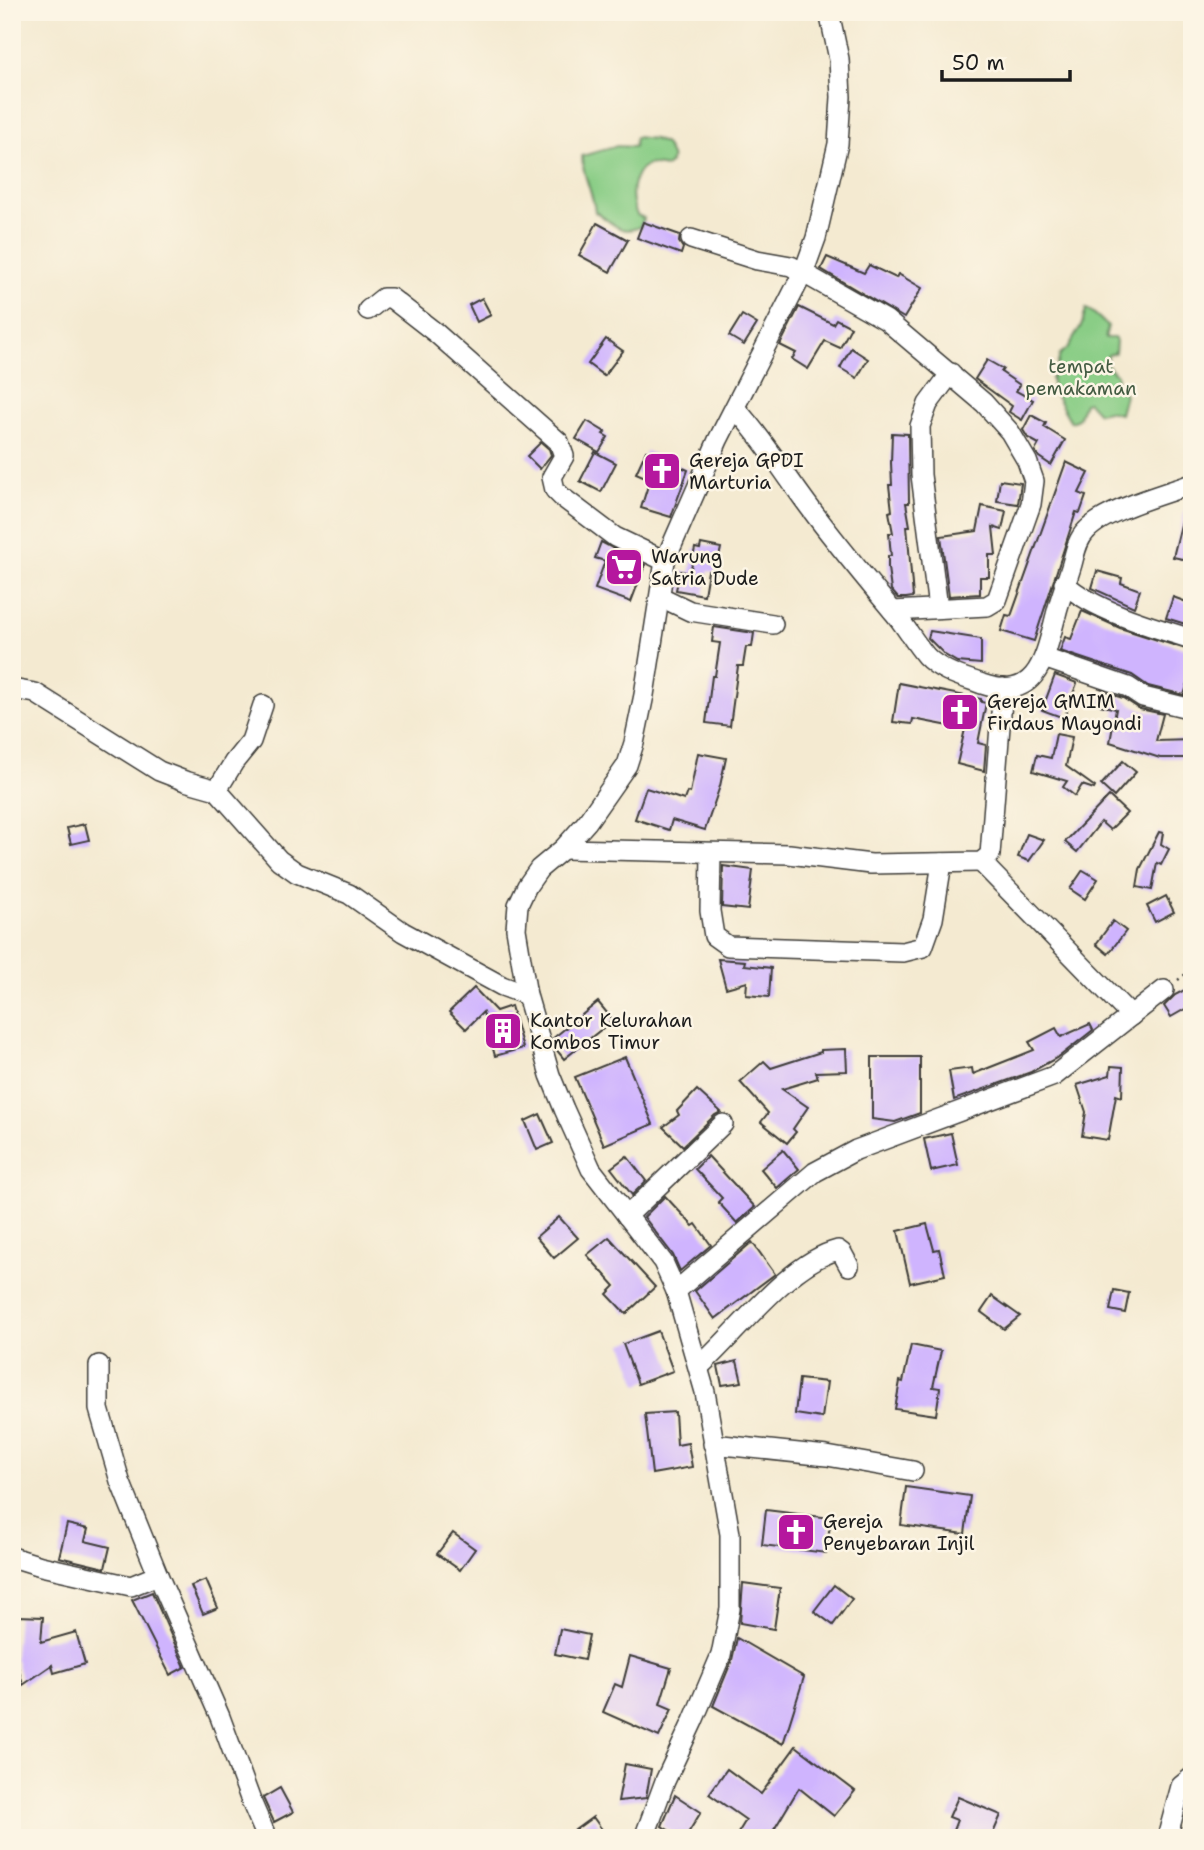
<svg xmlns="http://www.w3.org/2000/svg" width="1204" height="1850" font-family="'Shantell Sans',sans-serif">
<style>
.green{fill:#8acd86;stroke:#537451;stroke-width:2}
.building{fill:#cfb4fe}
.lines{fill:none;stroke-linecap:round;stroke-linejoin:round}
.minor-casing{stroke:#3c3b37;stroke-width:22}
.path{stroke:#3c3b37;stroke-width:2.5;stroke-dasharray:2 5;stroke-linecap:butt}
.minor{stroke:#fff;stroke-width:19}
.labels{text-anchor:middle;stroke-width:5;stroke-linejoin:round;paint-order:stroke}
.park-label{font-size:19px;fill:#425a41;stroke:#fcf5e5}
.poi-label{font-size:19px;fill:#1c1c1c;stroke:#fcf5e5;text-anchor:start}
</style>
<rect width="100%" height="100%" fill="#fcf5e5"/>
<filter id="ink" filterUnits="userSpaceOnUse"><feTurbulence type="fractalNoise" baseFrequency=".0143" numOctaves="2"/><feDisplacementMap in="SourceGraphic" scale="14" xChannelSelector="R" yChannelSelector="G"/><feConvolveMatrix kernelMatrix="1 2 1 2 8 2 1 2 1" color-interpolation-filters="sRGB"/></filter>
<filter id="wash" filterUnits="userSpaceOnUse"><feTurbulence type="fractalNoise" baseFrequency=".00686" numOctaves="4" result="noise"/><feDisplacementMap in="SourceGraphic" scale="28" xChannelSelector="R" yChannelSelector="G"/><feGaussianBlur stdDeviation="1.57" result="paint"/><feColorMatrix in="noise" values="0 0 0 0 0 0 0 0 0 0 0 0 0 0 0 0 0 1.4 0 .05"/><feComposite in="paint" operator="in"/></filter>
<g filter="url(#wash)">
<rect width="100%" height="100%" fill="#f4ead1"/>
<!-- green -->
<g class="green">
<path d="M 635,137 L 654,139 L 665,144 L 672,158 L 670,164 L 666,167 L 648,164 C 630,175 629,198 637,215 L 644,218 L 640,227 C 636,228 632,230 628,230 C 616,230 605,217 595,212 C 593,191 582,176 582,156 L 617,146 L 634,147 Z"/>
<path d="M 1086,309 C 1094,311 1101,321 1108,326 L 1105,338 L 1114,338 L 1116,341 L 1115,353 L 1108,355 L 1106,364 L 1117,375 L 1116,388 L 1121,388 L 1125,395 L 1120,414 L 1108,411 L 1098,413 L 1088,402 L 1084,403 L 1078,419 L 1071,422 L 1053,391 L 1051,378 L 1056,372 L 1060,354 L 1068,348 L 1082,324 Z"/>
</g>
<g id="blocks">
<!-- building -->
<g class="building">
<polygon points="643,222 680,235 679,242 683,248 681,254 637,238"/>
<polygon points="597,223 628,240 610,272 579,255"/>
<polygon points="827,257 864,273 869,265 896,278 898,274 922,288 904,318 821,269"/>
<polygon points="482,298 491,315 477,322 469,305"/>
<polygon points="799,307 833,324 836,319 851,327 840,348 825,341 808,369 792,359 796,353 780,345"/>
<polygon points="742,315 757,324 744,345 729,336"/>
<polygon points="606,339 623,351 604,376 588,364"/>
<polygon points="851,348 868,359 857,378 840,368"/>
<polygon points="987,360 1003,369 1001,372 1020,385 1016,391 1033,400 1022,420 1009,412 1012,406 975,379"/>
<polygon points="1031,415 1046,423 1044,427 1065,440 1051,465 1039,457 1035,451 1039,444 1028,438 1023,430"/>
<polygon points="587,421 605,432 603,434 608,437 599,452 576,439"/>
<polygon points="892,433 908,434 909,503 906,503 910,526 907,526 913,597 906,598 898,598 891,590 888,568 888,556 891,556 889,533 893,533 889,512 892,511 889,485 892,485 891,463"/>
<polygon points="541,442 549,449 551,455 540,469 527,456"/>
<polygon points="646,451 688,470 671,517 641,508 650,479 636,473"/>
<polygon points="595,452 616,463 601,492 580,481"/>
<polygon points="1066,462 1089,473 1079,493 1086,496 1080,513 1076,512 1034,641 1001,631 1006,615 1011,616"/>
<polygon points="1000,480 1021,483 1018,504 997,501"/>
<polygon points="1186,505 1192,506 1192,561 1173,557"/>
<polygon points="982,506 1006,511 1002,530 993,527 996,555 989,555 989,577 980,577 980,594 949,596 941,536 977,531"/>
<polygon points="601,542 645,565 631,602 595,589 605,561 595,558"/>
<polygon points="701,544 721,548 716,572 708,571 704,595 676,590 680,571 690,573 695,548 700,549"/>
<polygon points="1097,571 1122,578 1121,583 1140,590 1134,607 1092,588"/>
<polygon points="1173,597 1192,604 1192,626 1166,618"/>
<polygon points="1082,611 1120,628 1192,651 1192,671 1184,695 1148,686 1132,675 1060,651 1065,637 1071,639"/>
<polygon points="714,627 754,633 752,647 746,647 743,666 738,666 730,726 706,723 712,676 715,676 720,643 712,642"/>
<polygon points="930,631 981,639 981,664 957,662 945,655 928,638"/>
<polygon points="1055,675 1077,683 1064,718 1042,710"/>
<polygon points="899,683 981,699 981,702 986,703 978,743 986,745 984,771 957,764 965,729 913,719 912,724 893,722"/>
<polygon points="1104,692 1123,698 1140,709 1163,714 1156,741 1192,740 1192,758 1160,758 1110,742 1116,709 1100,705"/>
<polygon points="1056,734 1072,737 1066,766 1095,787 1094,789 1082,785 1075,796 1063,787 1067,781 1033,771 1037,755 1051,758"/>
<polygon points="698,753 726,758 720,786 705,830 672,820 669,830 635,819 646,788 684,800 687,792 690,793"/>
<polygon points="1123,761 1136,772 1114,797 1101,785"/>
<polygon points="1109,796 1127,813 1110,830 1101,822 1077,852 1065,842"/>
<polygon points="85,824 89,840 71,844 67,828"/>
<polygon points="1159,832 1163,833 1161,844 1169,849 1161,865 1157,863 1152,890 1137,887 1140,869"/>
<polygon points="1027,834 1044,840 1029,861 1018,857"/>
<polygon points="723,866 753,870 748,910 722,907"/>
<polygon points="1083,870 1098,879 1085,899 1070,889"/>
<polygon points="1166,896 1174,912 1155,922 1147,906"/>
<polygon points="1113,921 1126,931 1108,954 1096,944"/>
<polygon points="718,959 745,961 744,965 771,968 769,997 746,995 747,982 726,988"/>
<polygon points="1192,986 1192,1005 1171,1017 1164,1006 1175,995"/>
<polygon points="474,988 496,1011 511,1006 523,1048 495,1056 483,1012 466,1029 449,1012"/>
<polygon points="598,1002 613,1020 564,1059 555,1048 552,1039"/>
<polygon points="1090,1024 1093,1030 1060,1056 1031,1072 954,1100 949,1071 972,1068 973,1074 1034,1050 1029,1042 1056,1028 1061,1037"/>
<polygon points="846,1049 847,1071 816,1072 818,1078 782,1089 808,1107 793,1129 796,1132 787,1143 761,1122 768,1113 740,1082 764,1061 771,1068 821,1052 821,1050"/>
<polygon points="625,1057 653,1124 604,1145 575,1077"/>
<polygon points="872,1057 920,1057 920,1113 895,1122 872,1119"/>
<polygon points="1111,1066 1123,1067 1122,1097 1116,1095 1108,1140 1082,1136 1086,1112 1077,1085 1110,1075"/>
<polygon points="697,1090 721,1112 715,1115 683,1146 663,1127 679,1115 677,1111"/>
<polygon points="540,1114 553,1143 537,1150 525,1121"/>
<polygon points="951,1133 958,1165 931,1171 924,1139"/>
<polygon points="783,1150 799,1169 777,1188 761,1169"/>
<polygon points="627,1156 646,1181 632,1195 611,1168"/>
<polygon points="708,1156 755,1207 737,1223 718,1202 722,1198 695,1169"/>
<polygon points="665,1196 693,1226 696,1224 711,1245 680,1271 673,1255 644,1217"/>
<polygon points="559,1217 578,1238 554,1258 536,1237"/>
<polygon points="927,1224 934,1250 939,1249 945,1275 910,1283 898,1231"/>
<polygon points="609,1237 655,1287 626,1314 607,1294 615,1286 587,1255"/>
<polygon points="752,1242 775,1274 715,1319 695,1291"/>
<polygon points="1114,1290 1129,1293 1125,1313 1110,1310"/>
<polygon points="992,1296 1020,1316 1004,1329 981,1312"/>
<polygon points="658,1331 673,1371 638,1384 623,1344"/>
<polygon points="911,1345 941,1351 933,1387 940,1388 936,1415 895,1409 900,1381 903,1382"/>
<polygon points="737,1361 742,1382 722,1385 718,1366"/>
<polygon points="799,1379 827,1382 822,1418 795,1414"/>
<polygon points="675,1412 677,1445 688,1443 692,1467 652,1474 645,1414"/>
<polygon points="906,1487 970,1496 965,1534 901,1525"/>
<polygon points="766,1510 831,1518 826,1553 762,1545"/>
<polygon points="67,1524 88,1529 85,1541 110,1547 105,1568 59,1557"/>
<polygon points="453,1533 475,1549 460,1570 437,1554"/>
<polygon points="206,1580 218,1608 203,1614 191,1586"/>
<polygon points="743,1583 780,1588 774,1629 740,1623"/>
<polygon points="834,1585 852,1599 833,1625 814,1611"/>
<polygon points="152,1592 185,1667 170,1675 132,1600"/>
<polygon points="18,1616 43,1617 41,1642 76,1632 85,1664 54,1673 52,1665 23,1685 15,1657"/>
<polygon points="560,1629 589,1635 584,1660 555,1654"/>
<polygon points="737,1638 804,1677 783,1744 713,1706 732,1660"/>
<polygon points="630,1656 671,1668 660,1704 672,1709 659,1737 603,1712 615,1684 622,1687"/>
<polygon points="796,1746 855,1791 834,1816 799,1788 769,1838 735,1838 746,1820 709,1794 727,1769 761,1794"/>
<polygon points="625,1764 651,1769 646,1798 618,1801"/>
<polygon points="280,1788 293,1812 274,1822 263,1798"/>
<polygon points="675,1795 701,1812 685,1838 681,1838 662,1826"/>
<polygon points="958,1797 1001,1815 991,1838 950,1838 957,1820 949,1817"/>
<polygon points="593,1817 608,1838 564,1838"/>
</g>
</g>
</g>
<g filter="url(#ink)">
<use href="#blocks" fill-opacity="0" stroke="#3c3b37" stroke-width="2"/>
<g class="lines">
<defs>
<g id="minor">
<polyline points="691,239 757,260 791,266 886,320 984,403 1010,432 1027,461 1034,481 1031,504 997,600 987,606 893,611"/>
<polyline points="368,310 383,298 391,298 436,333 559,442 564,456 552,477 555,490 562,497 615,537 665,561"/>
<path d="M 735,408 C 761,436 780,467 802,497 C 830,536 861,573 891,609 C 904,623 913,641 926,656 C 940,671 963,677 982,684 C 1038,703 1045,657 1056,615 C 1060,598 1067,581 1072,564 C 1075,553 1077,540 1086,531 C 1105,510 1164,494 1192,484"/>
<path d="M 1064,583 C 1092,610 1155,628 1192,639"/>
<polyline points="661,597 690,611 773,624"/>
<polyline points="938,608 921,475 920,426 928,404 951,373"/>
<polyline points="1044,658 1128,687 1143,697 1192,709"/>
<polyline points="12,689 35,693 159,771 185,781 217,790 279,860 297,873 349,894 403,932 502,986 527,995"/>
<polyline points="217,790 234,762 251,741 263,705"/>
<polyline points="563,849 789,854 871,864 981,862 990,855 1003,688"/>
<polyline points="711,853 710,911 714,936 728,946 903,952 923,947 933,919 942,863"/>
<polyline points="981,862 1131,1016"/>
<polyline points="627,1216 723,1124"/>
<polyline points="676,1291 815,1172 856,1150 1054,1076 1164,990"/>
<polyline points="99,1365 99,1409 120,1481 158,1575 220,1717 251,1801 267,1838"/>
<path d="M 699,1367 C 736,1334 789,1262 838,1250 L 842,1253 L 849,1266"/>
<polyline points="713,1444 827,1456 913,1471"/>
<polyline points="12,1557 41,1566 131,1586 158,1575"/>
<polyline points="644,1838 665,1781 693,1721 721,1655 730,1609 730,1534 705,1392 676,1291 663,1262 591,1169 564,1109 550,1075 527,995 516,929 518,905 527,886 539,869 563,849 587,822 627,765 634,743 644,695 665,561 718,440 804,271 816,238 838,144 841,97 839,59 829,12"/>
<polyline points="1167,1838 1181,1786 1192,1777"/>
</g>
</defs>
<!-- minor casing -->
<use href="#minor" class="minor-casing"/>
<!-- path -->
<polyline class="path" points="1178,980 1192,969"/>
<!-- minor -->
<use href="#minor" class="minor"/>
</g>
</g>
<!-- icons -->
<defs>
<symbol id="church-square" viewBox="-11 -11 22 22"><rect x="-9" y="-9" width="18" height="18" rx="4" fill="#b5179e" stroke="#fcf5e5"/><path d="M-1.2-6h2.4v3.5h3.3v2.4h-3.3V6h-2.4V-.1h-3.3v-2.4h3.3Z" fill="#fff"/></symbol>
<symbol id="supermarket-square" viewBox="-11 -11 22 22"><rect x="-9" y="-9" width="18" height="18" rx="4" fill="#b5179e" stroke="#fcf5e5"/><path d="M-6-5.5h2.5l.6 2H6L4.5 2H-2.5L-4.4-4H-6ZM-1.5 3.2a1.3 1.3 0 1 0 .1 0ZM3 3.2a1.3 1.3 0 1 0 .1 0Z" fill="#fff"/></symbol>
<symbol id="building-square" viewBox="-11 -11 22 22"><rect x="-9" y="-9" width="18" height="18" rx="4" fill="#b5179e" stroke="#fcf5e5"/><path d="M-4-6H4V6H1V3H-1V6H-4ZM-2.5-4.3h1.7v1.8h-1.7ZM.8-4.3h1.7v1.8H.8ZM-2.5-1h1.7V.8h-1.7ZM.8-1h1.7V.8H.8Z" fill="#fff"/></symbol>
</defs>
<g fill-rule="evenodd">
<use href="#church-square" x="640" y="449" width="44" height="44"/>
<use href="#supermarket-square" x="602" y="545" width="44" height="44"/>
<use href="#church-square" x="938" y="690" width="44" height="44"/>
<use href="#building-square" x="481" y="1009" width="44" height="44"/>
<use href="#church-square" x="774" y="1510" width="44" height="44"/>
</g>
<g class="labels">
<!-- park labels -->
<g class="park-label">
<text x="1081" y="373">tempat<tspan x="1081" dy="22">pemakaman</tspan></text>
</g>
<!-- poi labels -->
<g class="poi-label">
<text x="689" y="467">Gereja GPDI<tspan x="689" dy="22">Marturia</tspan></text>
<text x="651" y="563">Warung<tspan x="651" dy="22">Satria Dude</tspan></text>
<text x="987" y="708">Gereja GMIM<tspan x="987" dy="22">Firdaus Mayondi</tspan></text>
<text x="530" y="1027">Kantor Kelurahan<tspan x="530" dy="22">Kombos Timur</tspan></text>
<text x="823" y="1528">Gereja<tspan x="823" dy="22">Penyebaran Injil</tspan></text>
</g>
</g>
<!-- margin -->
<rect width="1204" height="1850" fill="none" stroke="#fcf5e5" stroke-width="42"/>
<!-- scale -->
<path d="M942 70v10h128v-10" fill="none" stroke="#1c1c1c" stroke-width="3.5"/>
<text x="952" y="70" font-size="21" fill="#1c1c1c" stroke="#fcf5e5" stroke-width="5" paint-order="stroke">50 m</text>
</svg>
